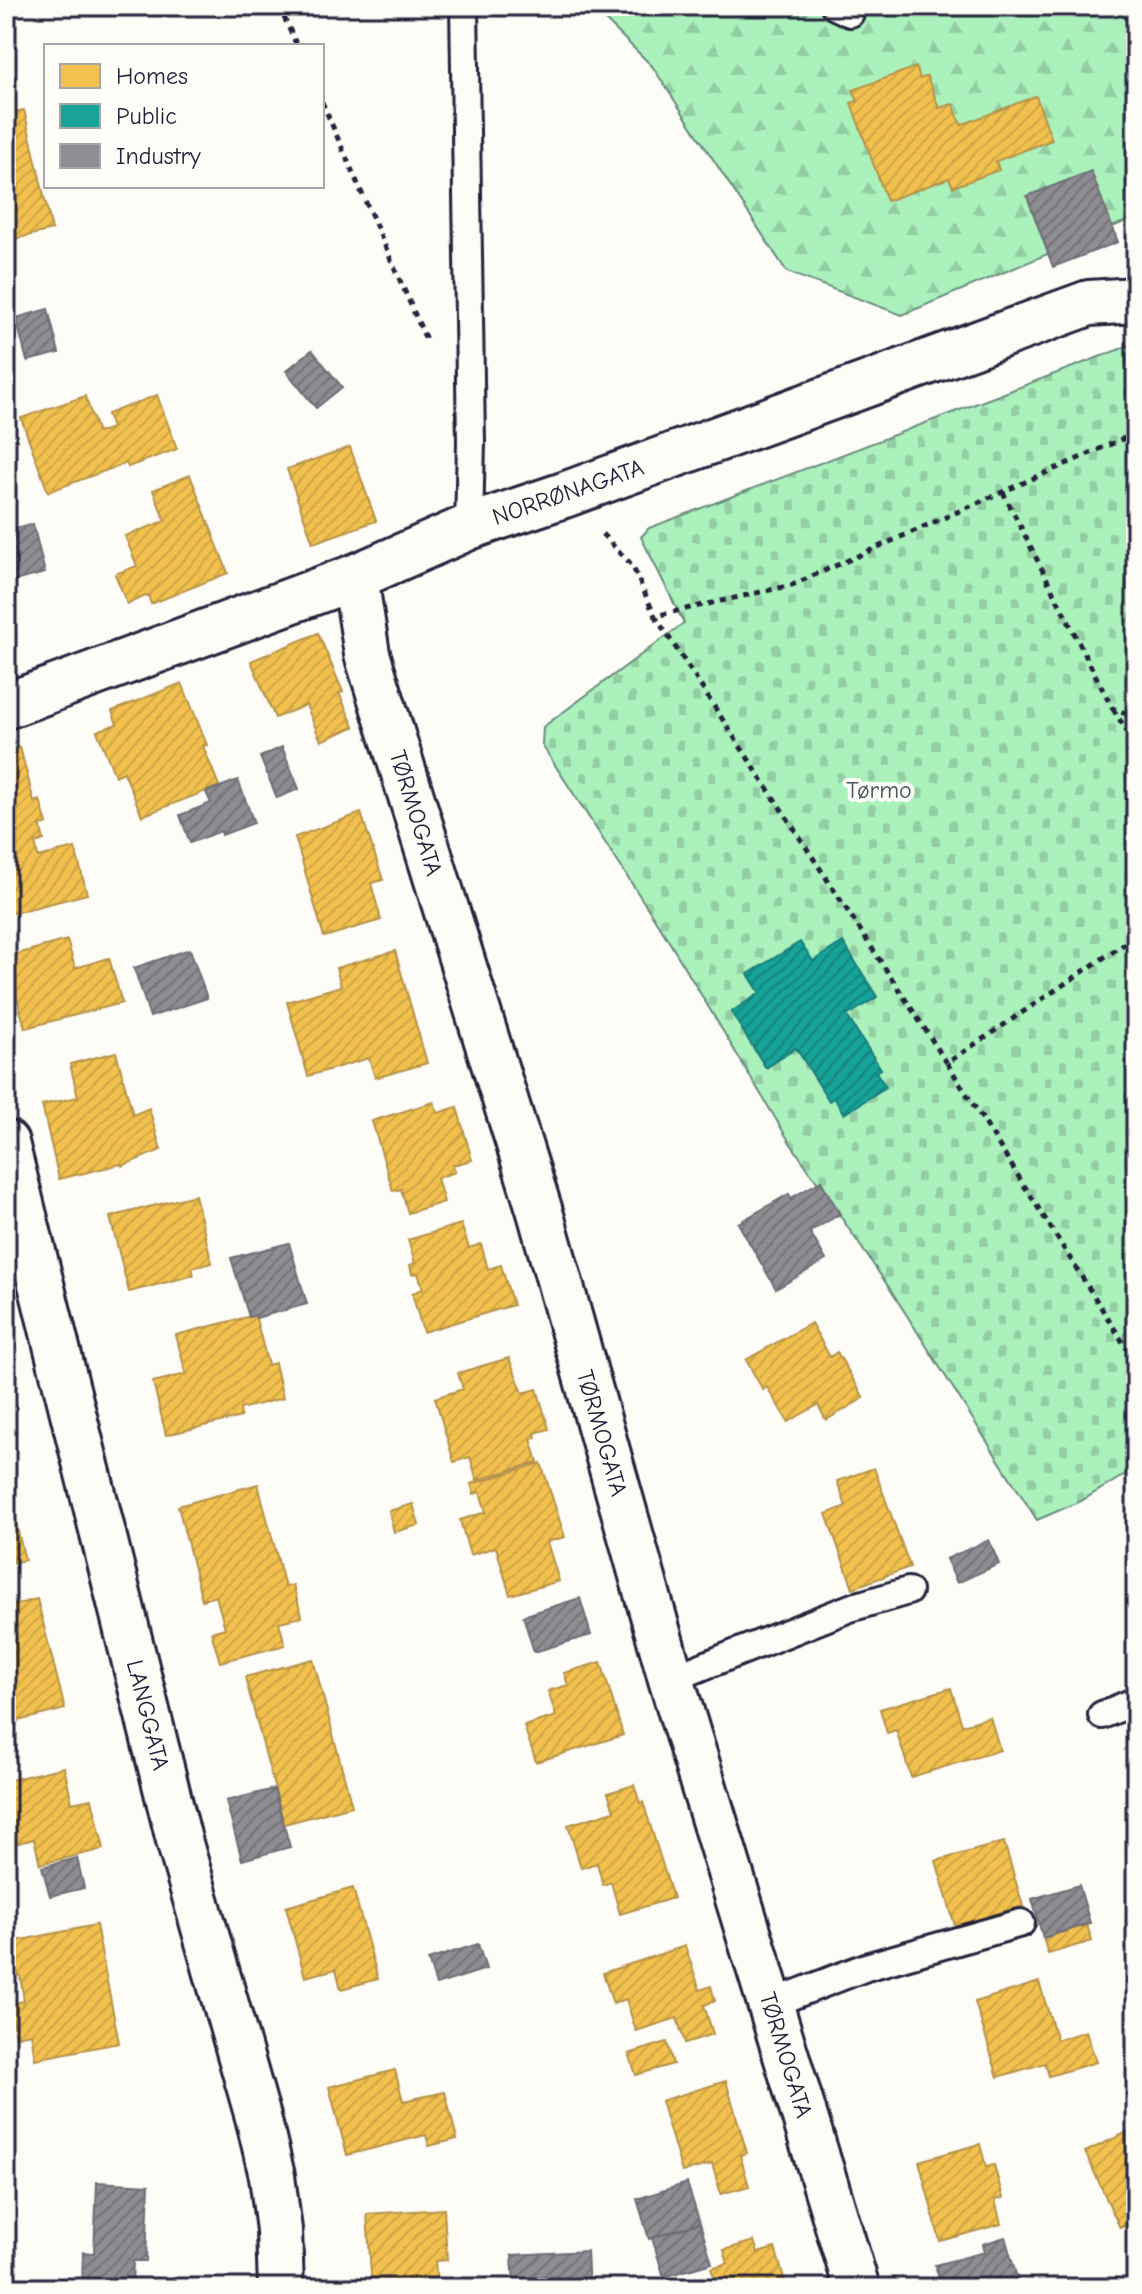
<svg xmlns="http://www.w3.org/2000/svg" width="1142" height="2294" font-family="'Comic Neue',sans-serif">
<style>
.forest{fill:url(#forest-firs);stroke:#668a7c;stroke-width:2}
.cemetery{fill:url(#cemetery-stones);stroke:#668a7c;stroke-width:2}
.homes{fill:url(#homes-hatch);stroke:#b49148;stroke-width:2}
.public{fill:url(#public-hatch);stroke:#1a7c7c;stroke-width:2}
.industry{fill:url(#industry-hatch);stroke:#6d6d78;stroke-width:2}
.lines{fill:none;stroke-linecap:round;stroke-linejoin:round}
.lane-casing{stroke:#22223b;stroke-width:32}
.street-casing{stroke:#22223b;stroke-width:50}
.path{stroke:#22223b;stroke-width:5;stroke-dasharray:6 6;stroke-linecap:butt}
.lane{stroke:#fdfcf7;stroke-width:26}
.street{stroke:#fdfcf7;stroke-width:44}
.labels{text-anchor:middle;stroke-width:8;stroke-linejoin:round;paint-order:stroke}
.street-label{font-size:24px;fill:#22223b;stroke:#fdfcf7}
.park-label{font-size:24px;fill:#44565b;stroke:#fdfcf7}
</style>
<defs>
<pattern id="forest-firs" width="22" height="20" patternUnits="userSpaceOnUse" patternTransform="scale(2)"><rect width="22" height="20" fill="#abf1bc"/><path d="M5 1l3.5 6h-7zM16 11l3.5 6h-7z" fill="#93cea2"/></pattern>
<pattern id="cemetery-stones" width="16" height="16" patternUnits="userSpaceOnUse" patternTransform="scale(2)"><rect width="16" height="16" fill="#abf1bc"/><path d="M2 7V4a2 2 0 0 1 4 0v3zM10 15v-3a2 2 0 0 1 4 0v3z" fill="#93cea2"/></pattern>
<pattern id="homes-hatch" width="6" height="6" patternUnits="userSpaceOnUse" patternTransform="scale(2)"><rect width="6" height="6" fill="#f2c14e"/><path d="M-1 1l2-2M0 6l6-6M5 7l2-2" fill="none" stroke="#cfa645"/></pattern>
<pattern id="public-hatch" width="6" height="6" patternUnits="userSpaceOnUse" patternTransform="scale(2)"><rect width="6" height="6" fill="#17a398"/><path d="M-1 1l2-2M0 6l6-6M5 7l2-2" fill="none" stroke="#14847d"/></pattern>
<pattern id="industry-hatch" width="6" height="6" patternUnits="userSpaceOnUse" patternTransform="scale(2)"><rect width="6" height="6" fill="#8d8d92"/><path d="M-1 1l2-2M0 6l6-6M5 7l2-2" fill="none" stroke="#737378"/></pattern>
</defs>
<rect width="100%" height="100%" fill="#fdfcf7"/>
<filter id="ink" filterUnits="userSpaceOnUse"><feTurbulence type="fractalNoise" baseFrequency=".0125" numOctaves="2"/><feDisplacementMap in="SourceGraphic" scale="16" xChannelSelector="R" yChannelSelector="G"/><feConvolveMatrix kernelMatrix="1 2 1 2 8 2 1 2 1" color-interpolation-filters="sRGB"/></filter>
<g filter="url(#ink)">
<!-- forest -->
<polygon class="forest" points="591,6 1136,6 1136,217 902,315 787,272 652,66"/>
<!-- cemetery -->
<polygon class="cemetery" points="1136,343 1136,1468 1081,1501 1037,1520 892,1292 789,1141 667,938 542,745 543,727 684,623 641,537 649,528"/>
<!-- homes -->
<g class="homes">
<polygon points="916,67 920,79 927,76 939,108 953,104 961,125 1036,96 1052,140 996,161 999,170 953,187 949,178 887,201 851,103 858,101 853,90"/>
<polygon points="24,110 52,230 6,241 6,114"/>
<polygon points="157,395 177,449 128,467 126,463 48,492 21,418 85,396 98,433 112,428 107,414"/>
<polygon points="350,447 376,521 313,543 287,469"/>
<polygon points="190,475 228,573 151,604 148,595 127,604 115,574 137,566 125,536 165,521 153,490"/>
<polygon points="318,633 343,692 339,693 354,727 321,741 306,705 275,718 251,661"/>
<polygon points="182,683 207,745 203,746 219,786 142,816 124,772 115,776 97,731 117,724 112,711"/>
<polygon points="20,747 34,802 40,800 47,824 40,825 44,840 35,843 38,857 75,848 87,894 6,915 6,752"/>
<polygon points="361,813 383,880 371,883 381,920 324,937 295,837"/>
<polygon points="67,940 75,968 109,958 122,1003 25,1028 6,957"/>
<polygon points="395,951 427,1063 375,1078 369,1058 308,1076 287,1002 341,986 336,968"/>
<polygon points="116,1052 133,1115 149,1108 161,1150 122,1166 121,1164 59,1179 42,1105 78,1097 70,1064"/>
<polygon points="434,1102 438,1113 457,1107 472,1160 453,1165 455,1172 437,1178 444,1202 408,1213 401,1189 393,1191 372,1121"/>
<polygon points="195,1195 212,1263 192,1268 194,1275 129,1292 110,1217"/>
<polygon points="461,1224 469,1248 481,1244 488,1269 501,1265 513,1305 423,1332 412,1293 423,1289 418,1273 412,1274 410,1265 415,1263 408,1240"/>
<polygon points="255,1315 268,1365 275,1363 283,1398 240,1409 241,1417 166,1435 153,1382 186,1374 176,1335"/>
<polygon points="811,1323 830,1357 837,1352 864,1398 826,1420 818,1405 788,1422 767,1387 763,1390 746,1360"/>
<polygon points="509,1358 523,1393 537,1389 549,1429 535,1433 536,1438 531,1439 538,1462 477,1480 470,1457 454,1462 435,1398 463,1389 458,1373"/>
<polygon points="541,1463 565,1537 547,1542 559,1581 510,1595 496,1547 470,1555 460,1520 486,1512 480,1492 474,1494 471,1484"/>
<polygon points="874,1468 910,1567 853,1588 826,1514 846,1506 837,1481"/>
<polygon points="6,1483 25,1560 6,1564"/>
<polygon points="258,1484 285,1587 293,1585 302,1617 279,1622 285,1645 220,1662 211,1632 225,1628 216,1596 202,1600 178,1506"/>
<polygon points="413,1504 419,1525 394,1532 389,1511"/>
<polygon points="37,1599 65,1709 6,1724 6,1607"/>
<polygon points="313,1659 352,1806 284,1824 245,1677"/>
<polygon points="601,1662 623,1735 536,1762 524,1726 556,1716 548,1691 568,1685 564,1673"/>
<polygon points="951,1688 962,1725 990,1717 1000,1750 911,1777 896,1730 887,1733 880,1709"/>
<polygon points="64,1767 72,1803 92,1799 104,1849 40,1864 34,1839 6,1846 6,1781"/>
<polygon points="634,1785 640,1803 643,1802 673,1898 620,1914 611,1882 603,1885 597,1863 581,1868 568,1825 614,1811 608,1793"/>
<polygon points="1004,1842 1023,1906 955,1926 936,1861"/>
<polygon points="353,1888 378,1979 341,1989 336,1969 305,1977 286,1907"/>
<polygon points="96,1925 119,2043 35,2059 31,2033 16,2036 10,2004 24,2001 20,1975 6,1977 6,1943"/>
<polygon points="1087,1925 1092,1941 1048,1954 1043,1938"/>
<polygon points="685,1946 700,1990 711,1986 715,2001 704,2005 713,2034 685,2043 677,2018 636,2031 626,1999 613,2004 603,1973"/>
<polygon points="1039,1982 1057,2040 1086,2031 1096,2062 1049,2076 1045,2063 998,2077 975,2002"/>
<polygon points="667,2042 673,2064 636,2075 629,2054"/>
<polygon points="395,2070 403,2101 445,2092 457,2139 429,2146 426,2135 347,2155 329,2087"/>
<polygon points="726,2081 747,2153 740,2155 749,2186 721,2194 712,2164 682,2172 661,2101"/>
<polygon points="1136,2128 1136,2221 1120,2228 1085,2152"/>
<polygon points="980,2144 986,2167 994,2165 1003,2198 995,2200 1001,2224 940,2241 919,2161"/>
<polygon points="444,2209 447,2260 435,2261 437,2284 372,2288 367,2214"/>
<polygon points="754,2241 758,2253 775,2248 787,2288 718,2288 711,2268 728,2263 724,2250"/>
</g>
<!-- public -->
<polygon class="public" points="800,942 813,961 843,942 877,997 847,1016 881,1069 876,1072 886,1087 844,1114 834,1098 829,1101 796,1048 766,1068 731,1012 760,993 748,974"/>
<!-- industry -->
<g class="industry">
<polygon points="1091,171 1118,242 1053,267 1027,196"/>
<polygon points="48,309 59,353 27,361 16,318"/>
<polygon points="312,350 342,387 316,408 286,371"/>
<polygon points="33,524 45,573 6,583 6,530"/>
<polygon points="282,747 299,789 277,798 260,757"/>
<polygon points="238,780 254,823 222,835 221,831 190,843 180,815 211,803 206,792"/>
<polygon points="190,949 207,998 150,1017 134,968"/>
<polygon points="821,1181 840,1214 810,1232 826,1260 776,1289 738,1223 789,1194 791,1198"/>
<polygon points="289,1243 307,1304 256,1318 255,1315 249,1317 231,1258"/>
<polygon points="989,1540 999,1564 957,1583 946,1559"/>
<polygon points="580,1598 591,1635 534,1652 523,1616"/>
<polygon points="274,1789 290,1847 242,1860 226,1801"/>
<polygon points="77,1858 84,1888 50,1896 42,1867"/>
<polygon points="1079,1885 1090,1923 1043,1938 1032,1899"/>
<polygon points="478,1944 486,1969 436,1985 428,1960"/>
<polygon points="97,2182 149,2185 146,2261 133,2261 132,2288 82,2288 83,2252 94,2253"/>
<polygon points="687,2183 700,2223 649,2239 637,2199"/>
<polygon points="700,2223 712,2263 664,2277 652,2238"/>
<polygon points="1005,2237 1018,2281 994,2288 942,2288 935,2265 985,2252 983,2244"/>
<polygon points="587,2251 589,2288 514,2288 512,2255"/>
</g>
<g class="lines">
<defs>
<g id="lane">
<polyline points="464,6 471,442 469,527"/>
<polyline points="835,6 850,13"/>
<polyline points="671,1679 850,1608 908,1591"/>
<polyline points="1102,1715 1136,1701"/>
<polyline points="770,2004 866,1967 1021,1923"/>
</g>
<g id="street">
<polyline points="355,577 367,654 540,1212 671,1679 857,2288"/>
<polyline points="6,706 355,577 469,527 564,495 1089,303 1136,300"/>
<polyline points="6,1143 179,1840 258,2117 272,2176 279,2230 281,2288"/>
</g>
</defs>
<!-- lane casing -->
<use href="#lane" class="lane-casing"/>
<!-- street casing -->
<use href="#street" class="street-casing"/>
<!-- path -->
<g class="path">
<polyline points="279,6 297,46"/>
<polyline points="322,102 427,342"/>
<polyline points="1136,433 792,585 655,616 947,1063 1136,936"/>
<polyline points="1003,492 1112,708 1136,717"/>
<polyline points="602,534 632,565 655,616"/>
<polyline points="1113,709 1136,746"/>
<polyline points="947,1063 1136,1363"/>
</g>
<!-- lane -->
<use href="#lane" class="lane"/>
<!-- street -->
<use href="#street" class="street"/>
</g>
</g>
<g class="labels">
<!-- street labels -->
<g class="street-label">
<text transform="translate(568 492) rotate(-19)" y="8">NORRØNAGATA</text>
<text transform="translate(416 813) rotate(73)" y="8">TØRMOGATA</text>
<text transform="translate(602 1433) rotate(74)" y="8">TØRMOGATA</text>
<text transform="translate(148 1715) rotate(76)" y="8">LANGGATA</text>
<text transform="translate(786 2055) rotate(73)" y="8">TØRMOGATA</text>
</g>
<!-- park labels -->
<g class="park-label">
<text x="879" y="798">Tørmo</text>
</g>
</g>
<!-- margin -->
<rect width="1142" height="2294" fill="none" stroke="#fdfcf7" stroke-width="32"/>
<rect x="16" y="16" width="1110" height="2262" fill="none" stroke="#22223b" stroke-width="3" filter="url(#ink)"/>
<!-- legend -->
<rect x="44" y="44" width="280" height="144" fill="#fdfcf7" stroke="#a5a5ac" stroke-width="2"/>
<rect x="60" y="64" width="40" height="24" fill="#f2c14e" stroke="#a5a5ac" stroke-width="2"/>
<text x="116" y="84" font-size="24" fill="#22223b">Homes</text>
<rect x="60" y="104" width="40" height="24" fill="#17a398" stroke="#a5a5ac" stroke-width="2"/>
<text x="116" y="124" font-size="24" fill="#22223b">Public</text>
<rect x="60" y="144" width="40" height="24" fill="#8d8d92" stroke="#a5a5ac" stroke-width="2"/>
<text x="116" y="164" font-size="24" fill="#22223b">Industry</text>
</svg>
